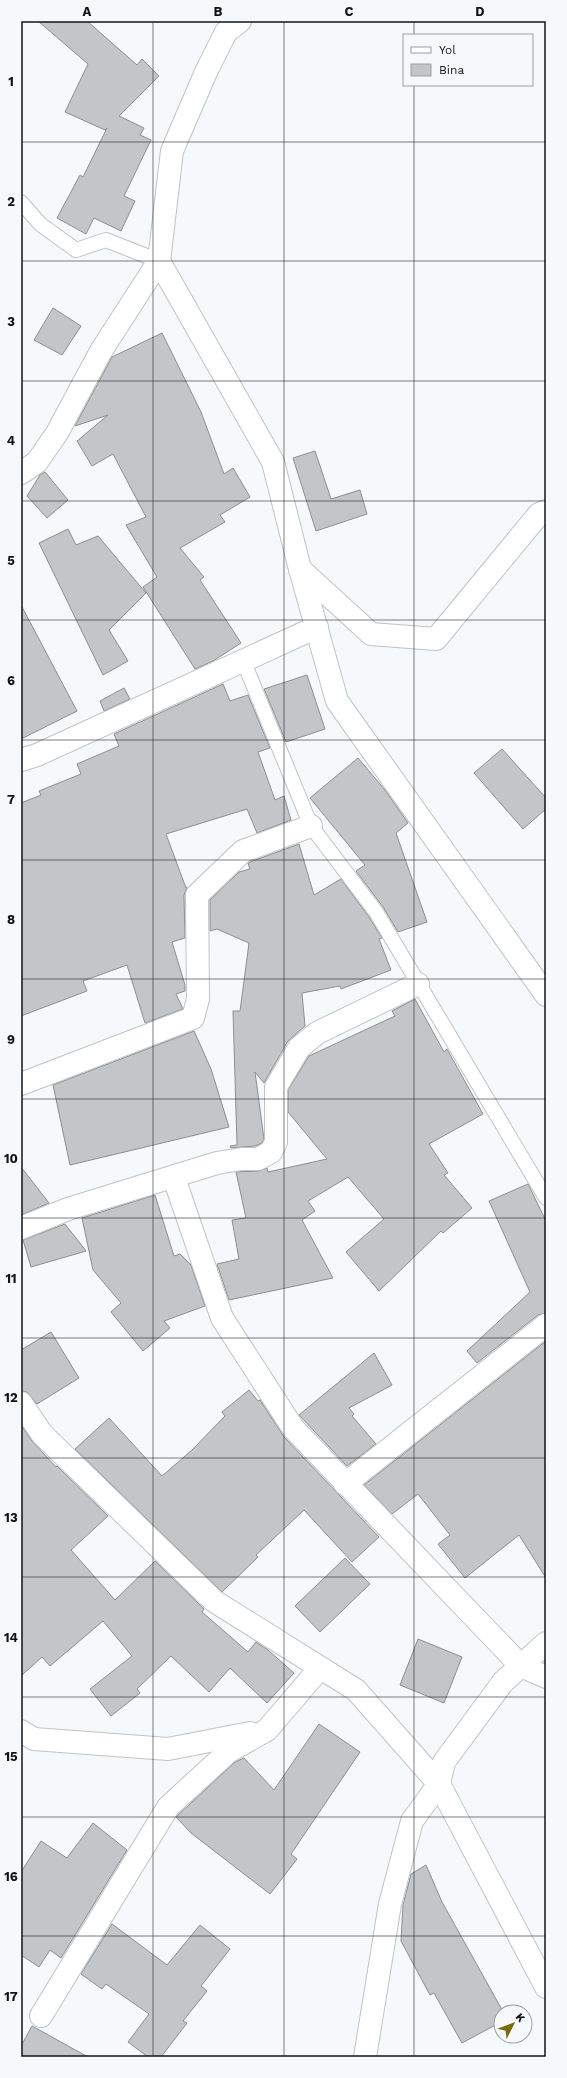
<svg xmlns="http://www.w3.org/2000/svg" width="567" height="2078" font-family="'Work Sans',sans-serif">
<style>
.building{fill:#c3c6c8;stroke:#8c8f91}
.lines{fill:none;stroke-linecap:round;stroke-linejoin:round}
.service-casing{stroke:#c0c3c5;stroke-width:16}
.minor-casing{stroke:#c0c3c5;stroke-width:24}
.tertiary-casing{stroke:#c0c3c5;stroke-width:24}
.service{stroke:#fff;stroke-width:14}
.minor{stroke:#fff;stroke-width:22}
.tertiary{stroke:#fff;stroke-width:22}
.grid{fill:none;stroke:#131314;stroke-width:1;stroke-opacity:0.55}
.neatline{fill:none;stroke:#131314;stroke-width:1.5}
.grid-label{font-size:13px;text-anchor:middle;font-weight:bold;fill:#131314}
</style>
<rect width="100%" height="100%" fill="#f6f9fb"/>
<!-- building -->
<g class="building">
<polygon points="38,21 87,21 137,65 142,59 159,76 119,116 144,128 140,135 151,140 124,196 135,201 121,231 94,218 86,234 57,218 80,175 83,177 107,128 105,130 65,112 88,64"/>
<polygon points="53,308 81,326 62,355 34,340"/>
<polygon points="162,333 201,412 224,474 233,468 250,497 220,515 225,522 180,548 204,577 200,580 241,643 213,661 195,669 143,587 157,577 126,525 146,517 113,454 92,466 77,441 108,415 75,426 112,357"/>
<polygon points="315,451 331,499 360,490 367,514 316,531 293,458"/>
<polygon points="45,472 68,500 47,518 27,496 40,475"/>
<polygon points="68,529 76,545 98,536 146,593 109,630 128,661 103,675 39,543"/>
<polygon points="21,605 77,711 21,739"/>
<polygon points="307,675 325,729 286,742 264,689"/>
<polygon points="223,684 230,701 248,695 270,748 258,752 275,800 284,796 291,820 257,833 247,809 166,834 186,888 187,887 184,895 185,938 172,942 185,985 185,991 176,994 183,1009 145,1023 127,965 83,981 87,991 21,1016 21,803 41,795 39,791 81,774 77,764 119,746 114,734"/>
<polygon points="124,688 130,699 104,711 100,701"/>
<polygon points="502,749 546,798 546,809 523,829 474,773"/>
<polygon points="358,758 385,790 408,823 396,833 427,922 398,932 383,907 356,871 365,865 310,798"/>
<polygon points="299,844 314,895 341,879 369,917 382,938 379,939 391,970 341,989 340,986 302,993 305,1026 288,1041 264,1083 255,1072 264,1139 262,1143 255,1146 231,1148 230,1146 237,1145 233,1011 240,1011 249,943 217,929 210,931 210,900 239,872 250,869 248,863 250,862"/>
<polygon points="415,999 444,1052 447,1049 483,1114 429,1144 448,1173 444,1175 472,1208 443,1233 441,1231 379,1291 346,1252 384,1219 348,1177 308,1201 315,1211 302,1220 333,1278 229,1300 217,1264 239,1259 232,1220 246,1218 236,1172 258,1171 267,1168 268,1172 327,1159 288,1112 288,1090 309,1056 395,1016 392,1011"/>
<polygon points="194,1031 211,1069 229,1127 70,1165 53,1085"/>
<polygon points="21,1167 49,1203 21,1215"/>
<polygon points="528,1184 546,1221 546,1313 538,1315 477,1363 467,1351 530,1292 489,1201"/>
<polygon points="155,1195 174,1256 180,1254 191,1265 205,1306 164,1321 170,1328 143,1351 111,1312 121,1303 93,1270 82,1218"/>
<polygon points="65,1224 86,1251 31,1267 23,1240"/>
<polygon points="51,1332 79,1378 37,1404 27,1392 21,1391 21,1350"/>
<polygon points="546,1341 546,1578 519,1535 465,1578 438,1544 450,1535 418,1494 392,1514 364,1485"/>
<polygon points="374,1353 392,1385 349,1408 354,1414 352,1416 376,1444 347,1466 299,1415"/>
<polygon points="249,1390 258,1401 260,1400 284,1437 379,1537 352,1562 304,1510 256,1555 258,1557 222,1592 75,1449 109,1418 162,1476 191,1451 225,1416 222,1412"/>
<polygon points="21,1425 32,1441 56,1467 57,1466 108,1516 71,1550 115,1600 155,1561 204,1609 202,1612 248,1652 256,1642 268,1650 294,1673 267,1703 230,1668 209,1692 171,1656 137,1689 140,1693 111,1716 90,1689 132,1656 103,1621 50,1666 42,1657 21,1676"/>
<polygon points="345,1558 370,1584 320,1632 295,1606"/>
<polygon points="418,1639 462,1657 444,1703 400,1685"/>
<polygon points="319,1724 360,1752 291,1854 297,1859 270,1894 191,1833 176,1817 235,1762 244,1758 274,1790"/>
<polygon points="93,1823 127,1850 61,1958 50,1950 39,1967 21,1955 21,1872 41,1841 67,1858"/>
<polygon points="426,1865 442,1902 501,2008 501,2022 462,2043 434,1993 430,1995 401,1941 403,1905 411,1874"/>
<polygon points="112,1924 167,1965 200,1925 230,1949 201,1986 207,1991 183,2021 187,2023 161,2057 148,2057 128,2042 149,2014 106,1984 102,1989 81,1974"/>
<polygon points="32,2026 88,2057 21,2057 21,2046"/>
</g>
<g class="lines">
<defs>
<g id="service">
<polyline points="21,202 40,224 76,250 106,240 159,261"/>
<polyline points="243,660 311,826 376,912 546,1198"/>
</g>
<g id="minor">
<polyline points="159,261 273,462 300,569 337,701 546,995"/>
<polyline points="21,473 37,462 57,433 101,351 159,261 172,151 206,72 226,32 240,21"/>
<polyline points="300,569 371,634 436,639 539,514 546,511"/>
<polyline points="21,760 37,755 317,627"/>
<polyline points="21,1084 193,1018 198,999 197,895 243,851 311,826"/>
<polyline points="174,1178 222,1318 293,1428 521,1666 546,1677"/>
<polyline points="21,1228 68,1209 217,1163 241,1159 258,1159 271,1152 276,1142 276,1087 299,1048 317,1033 418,984"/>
<polyline points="345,1484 546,1325"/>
<polyline points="21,1731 34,1739 168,1749 250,1733"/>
<polyline points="41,2016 168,1807 228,1752 267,1730 320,1668"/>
<polyline points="365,2057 390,1904 412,1821 439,1784 444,1762 503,1682 546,1643"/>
</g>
<polyline id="tertiary" points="21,1403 42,1434 214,1601 356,1690 439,1784 546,1987"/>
</defs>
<!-- service casing -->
<use href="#service" class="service-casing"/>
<!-- minor casing -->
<use href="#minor" class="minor-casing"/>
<!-- tertiary casing -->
<use href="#tertiary" class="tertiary-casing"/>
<!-- service -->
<use href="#service" class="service"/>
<!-- minor -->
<use href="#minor" class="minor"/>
<!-- tertiary -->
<use href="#tertiary" class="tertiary"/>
</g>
<!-- grid -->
<path class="grid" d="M 153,21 L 153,2057M 284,21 L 284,2057M 414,21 L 414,35M 414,85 L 414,2057M 21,142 L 546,142M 21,261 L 546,261M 21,381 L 546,381M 21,501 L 546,501M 21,620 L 546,620M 21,740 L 546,740M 21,860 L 546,860M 21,979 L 546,979M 21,1099 L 546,1099M 21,1218 L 546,1218M 21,1338 L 546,1338M 21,1458 L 546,1458M 21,1577 L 546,1577M 21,1697 L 546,1697M 21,1817 L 546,1817M 21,1936 L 546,1936"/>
<!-- border -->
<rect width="567" height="2078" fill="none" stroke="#f6f9fb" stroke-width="44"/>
<!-- legend -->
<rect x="403" y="34" width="130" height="52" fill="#f6f9fb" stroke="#9b9d9f"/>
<rect x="411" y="47" width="20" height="6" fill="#ffffff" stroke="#9b9d9f"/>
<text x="439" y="54" font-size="12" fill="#131314">Yol</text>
<rect x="411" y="64" width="20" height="12" fill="#c3c6c8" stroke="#9b9d9f"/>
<text x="439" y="74" font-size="12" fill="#131314">Bina</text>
<!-- north arrow -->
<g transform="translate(513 2024) rotate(48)"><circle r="19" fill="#f6f9fb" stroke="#9b9d9f"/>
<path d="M0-3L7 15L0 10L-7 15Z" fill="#786c06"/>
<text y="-6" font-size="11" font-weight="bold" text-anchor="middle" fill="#131314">K</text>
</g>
<rect x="22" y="22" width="523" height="2034" class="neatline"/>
<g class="grid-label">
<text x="87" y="16">A</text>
<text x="218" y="16">B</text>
<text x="349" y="16">C</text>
<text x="480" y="16">D</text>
<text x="11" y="86">1</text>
<text x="11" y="206">2</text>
<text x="11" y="326">3</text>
<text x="11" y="445">4</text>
<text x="11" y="565">5</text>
<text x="11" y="685">6</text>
<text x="11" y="804">7</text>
<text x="11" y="924">8</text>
<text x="11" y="1044">9</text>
<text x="11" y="1163">10</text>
<text x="11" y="1283">11</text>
<text x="11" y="1402">12</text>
<text x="11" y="1522">13</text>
<text x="11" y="1642">14</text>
<text x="11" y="1761">15</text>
<text x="11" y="1881">16</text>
<text x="11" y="2001">17</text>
</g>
</svg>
